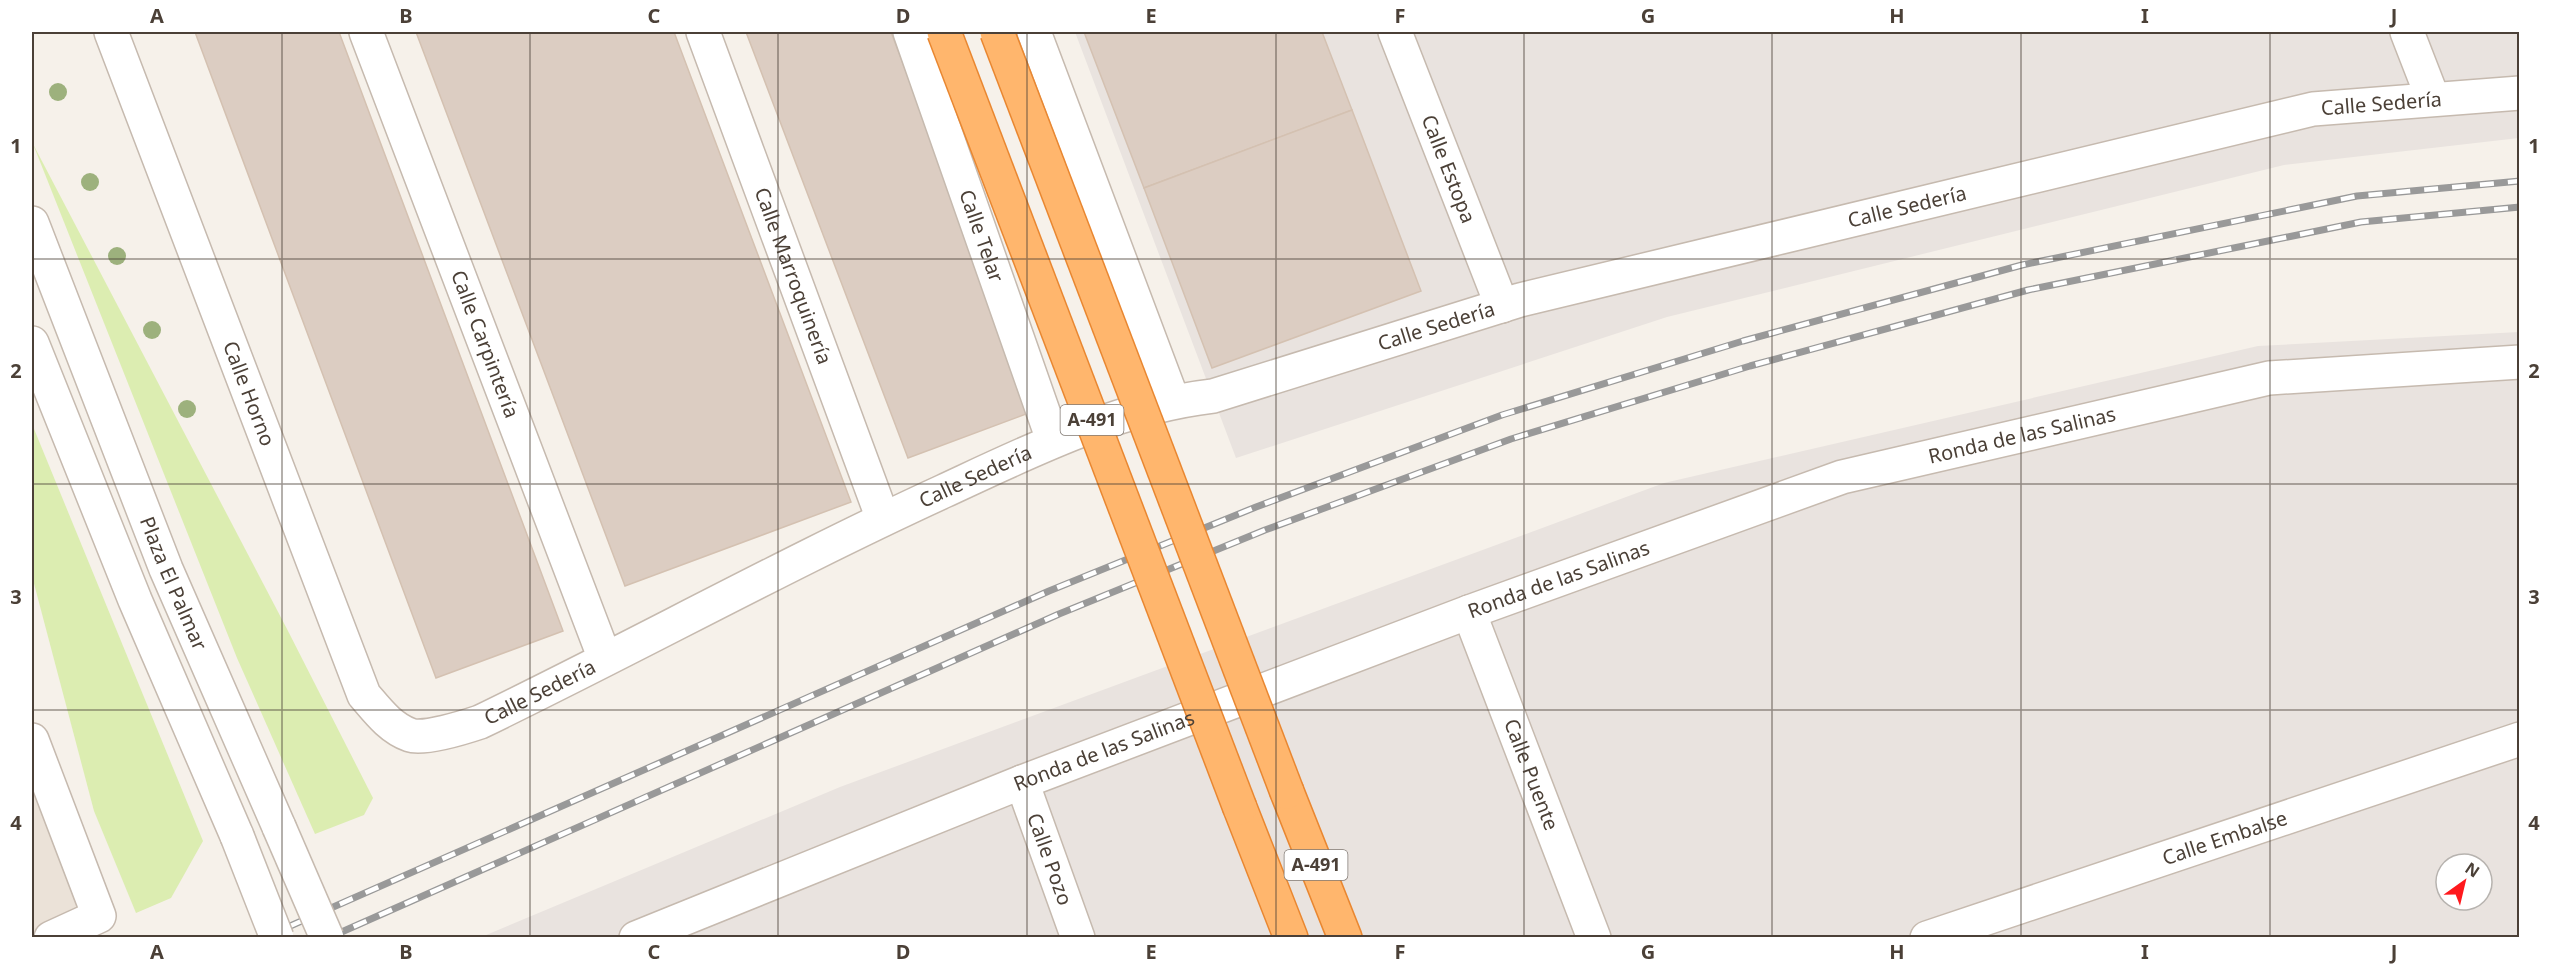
<svg xmlns="http://www.w3.org/2000/svg" width="2551" height="969" font-family="'Noto Sans',sans-serif">
<style>
.residential{fill:#ebe2d8}
.industrial{fill:#e9e3df;fill-rule:evenodd}
.green{fill:#dcedb1}
.building{fill:#dccdc2;stroke:#d4c1b1;stroke-width:1.5}
.lines{fill:none;stroke-linecap:round;stroke-linejoin:round}
.street-casing{stroke:#c6baaf;stroke-width:36}
.highway-casing{stroke:#e98731;stroke-width:36}
.street{stroke:#fff;stroke-width:33}
.highway{stroke:#ffb66d;stroke-width:33}
.rail-casing{stroke:#999;stroke-width:7}
.rail{stroke:#fff;stroke-width:4.5;stroke-dasharray:14;stroke-linecap:butt}
.street-bridge-casing{stroke:#c6baaf;stroke-width:36;stroke-linecap:butt}
.highway-bridge-casing{stroke:#e98731;stroke-width:36;stroke-linecap:butt}
.street-bridge{stroke:#fff;stroke-width:33}
.highway-bridge{stroke:#ffb66d;stroke-width:33}
.tree{fill:#9db17d}
.grid{fill:none;stroke:#4b4037;stroke-width:1.5;stroke-opacity:0.55}
.labels{text-anchor:middle;stroke-width:5;stroke-linejoin:round;paint-order:stroke}
.shield{fill:#fff;stroke:#817973;stroke-width:1.5}
.shield-label{font-size:18px;font-weight:bold;fill:#4b4037}
.street-label{font-size:20px;fill:#4b4037;stroke:#fff}
.neatline{fill:none;stroke:#4b4037;stroke-width:2}
.grid-label{font-size:20px;text-anchor:middle;font-weight:bold;fill:#4b4037}
</style>
<rect width="100%" height="100%" fill="#f6f1ea"/>
<!-- residential -->
<polygon class="residential" points="32,764 96,934 87,937 32,937"/>
<!-- industrial -->
<g class="industrial">
<polygon points="1075,32 2519,32 2519,138 2284,165 1667,317 1236,458"/>
<path d="M 2519,332 L 2519,937 L 479,938 L 840,787 L 1664,483 L 2258,346 ZM 2446,864 L 2482,864 L 2482,900 L 2446,900 Z"/>
</g>
<!-- green -->
<g class="green">
<polygon points="33,144 287,629 373,798 364,815 315,834 237,658"/>
<polygon points="32,424 203,841 171,898 136,913 94,811 32,576"/>
</g>
<!-- building -->
<g class="building">
<polygon points="195,32 339,32 563,631 436,678"/>
<polygon points="416,32 674,32 851,502 625,586"/>
<polygon points="746,32 891,32 1034,411 908,458"/>
<polygon points="1084,32 1322,32 1352,110 1144,188"/>
<polygon points="1352,110 1421,291 1212,368 1144,188"/>
</g>
<g class="lines">
<defs>
<g id="street">
<path id="s1" d="M 111,32 L 364,695 C 377,710 390,728 410,735 C 424,740 465,727 480,722 C 635,647 787,563 944,491 C 1030,451 1118,407 1213,396 L 1520,300 L 2313,109 L 2520,93"/>
<path id="s2" d="M 366,32 L 605,659"/>
<path id="s3" d="M 703,32 L 883,519"/>
<path id="s4" d="M 910,32 L 1053,440"/>
<polyline points="1034,32 1173,401"/>
<path id="s5" d="M 1395,32 L 1502,306"/>
<polyline points="2407,32 2433,99"/>
<path id="s6" d="M 32,223 L 166,569 L 279,827"/>
<polyline points="32,343 135,600 237,836"/>
<path id="s7" d="M 1469,612 L 1594,938"/>
<polyline points="32,740 99,916 51,938"/>
<path id="s8" d="M 1022,782 L 1078,938"/>
<path id="s9" d="M 636,938 L 1022,782 L 1469,612 L 1842,477 L 2269,378 L 2520,362"/>
<path id="s10" d="M 1927,938 L 2520,739"/>
</g>
<g id="highway">
<polyline points="1287,792 1345,938"/>
<polyline points="1240,808 1291,938"/>
</g>
</defs>
<!-- street casing -->
<use href="#street" class="street-casing"/>
<!-- highway casing -->
<use href="#highway" class="highway-casing"/>
<!-- street -->
<use href="#street" class="street"/>
<!-- highway -->
<use href="#highway" class="highway"/>
<defs>
<g id="rail">
<polyline points="263,938 1049,591 1256,507 1502,415 1743,341 2022,265 2357,196 2520,181"/>
<polyline points="328,938 1059,614 1265,530 1511,439 1750,366 2028,290 2361,222 2520,207"/>
</g>
</defs>
<!-- rail casing -->
<use href="#rail" class="rail-casing"/>
<!-- rail -->
<use href="#rail" class="rail"/>
<defs>
<g id="street-bridge">
<polyline points="279,827 327,938"/>
<polyline points="237,836 277,938"/>
</g>
<g id="highway-bridge">
<polyline points="944,32 1240,808"/>
<polyline points="997,32 1287,792"/>
</g>
</defs>
<!-- street-bridge casing -->
<use href="#street-bridge" class="street-bridge-casing"/>
<!-- highway-bridge casing -->
<use href="#highway-bridge" class="highway-bridge-casing"/>
<!-- street-bridge -->
<use href="#street-bridge" class="street-bridge"/>
<!-- highway-bridge -->
<use href="#highway-bridge" class="highway-bridge"/>
</g>
<!-- trees -->
<g class="tree">
<circle cx="58" cy="92" r="9"/>
<circle cx="90" cy="182" r="9"/>
<circle cx="117" cy="256" r="9"/>
<circle cx="152" cy="330" r="9"/>
<circle cx="187" cy="409" r="9"/>
</g>
<!-- grid -->
<path class="grid" d="M 282,32 L 282,938M 530,32 L 530,938M 778,32 L 778,938M 1027,32 L 1027,938M 1276,32 L 1276,938M 1524,32 L 1524,938M 1772,32 L 1772,938M 2021,32 L 2021,938M 2270,32 L 2270,938M 32,259 L 2520,259M 32,484 L 2520,484M 32,710 L 2520,710"/>
<g class="labels">
<!-- shield labels -->
<g class="shield">
<rect x="1060.5" y="405" width="63" height="30" rx="4.5"/>
<rect x="1284.5" y="850" width="63" height="30" rx="4.5"/>
</g>
<g class="shield-label">
<text x="1092" y="426">A-491</text>
<text x="1316" y="871">A-491</text>
</g>
<!-- street labels -->
<g class="street-label">
<text dy="7" stroke="none"><textPath href="#s1" startOffset="2854">Calle Sedería</textPath></text>
<text dy="7" stroke="none"><textPath href="#s5" startOffset="147">Calle Estopa</textPath></text>
<text dy="7" stroke="none"><textPath href="#s1" startOffset="2368">Calle Sedería</textPath></text>
<text dy="7" stroke="none"><textPath href="#s4" startOffset="216">Calle Telar</textPath></text>
<text dy="7" stroke="none"><textPath href="#s3" startOffset="260">Calle Marroquinería</textPath></text>
<text dy="7" stroke="none"><textPath href="#s1" startOffset="1882">Calle Sedería</textPath></text>
<text dy="7" stroke="none"><textPath href="#s2" startOffset="334">Calle Carpintería</textPath></text>
<text dy="7" stroke="none"><textPath href="#s1" startOffset="387">Calle Horno</textPath></text>
<text dy="7" stroke="none"><textPath href="#s9" startOffset="1476">Ronda de las Salinas</textPath></text>
<text dy="7" stroke="none"><textPath href="#s1" startOffset="1396">Calle Sedería</textPath></text>
<text dy="7" stroke="none"><textPath href="#s9" startOffset="990">Ronda de las Salinas</textPath></text>
<text dy="7" stroke="none"><textPath href="#s6" startOffset="387">Plaza El Palmar</textPath></text>
<text dy="7" stroke="none"><textPath href="#s1" startOffset="910">Calle Sedería</textPath></text>
<text dy="7" stroke="none"><textPath href="#s9" startOffset="504">Ronda de las Salinas</textPath></text>
<text dy="7" stroke="none"><textPath href="#s7" startOffset="174">Calle Puente</textPath></text>
<text dy="7" stroke="none"><textPath href="#s10" startOffset="314">Calle Embalse</textPath></text>
<text dy="7" stroke="none"><textPath href="#s8" startOffset="82">Calle Pozo</textPath></text>
</g>
</g>
<!-- border -->
<rect width="2551" height="969" fill="none" stroke="#ffffff" stroke-width="66"/>
<!-- north arrow -->
<g transform="translate(2464 882) rotate(34)"><circle r="28" fill="#ffffff" stroke="#b7b3af" stroke-width="1.5"/>
<path d="M0-4.5L10 22L0 15L-10 22Z" fill="#ff191d"/>
<text y="-9" font-size="16" font-weight="bold" text-anchor="middle" fill="#4b4037">N</text>
</g>
<rect x="33" y="33" width="2485" height="903" class="neatline"/>
<g class="grid-label">
<text x="157" y="23">A</text>
<text x="406" y="23">B</text>
<text x="654" y="23">C</text>
<text x="903" y="23">D</text>
<text x="1151" y="23">E</text>
<text x="1400" y="23">F</text>
<text x="1648" y="23">G</text>
<text x="1897" y="23">H</text>
<text x="2145" y="23">I</text>
<text x="2394" y="23">J</text>
<text x="16" y="153">1</text>
<text x="2534" y="153">1</text>
<text x="16" y="378">2</text>
<text x="2534" y="378">2</text>
<text x="16" y="604">3</text>
<text x="2534" y="604">3</text>
<text x="16" y="830">4</text>
<text x="2534" y="830">4</text>
<text x="157" y="959">A</text>
<text x="406" y="959">B</text>
<text x="654" y="959">C</text>
<text x="903" y="959">D</text>
<text x="1151" y="959">E</text>
<text x="1400" y="959">F</text>
<text x="1648" y="959">G</text>
<text x="1897" y="959">H</text>
<text x="2145" y="959">I</text>
<text x="2394" y="959">J</text>
</g>
</svg>
